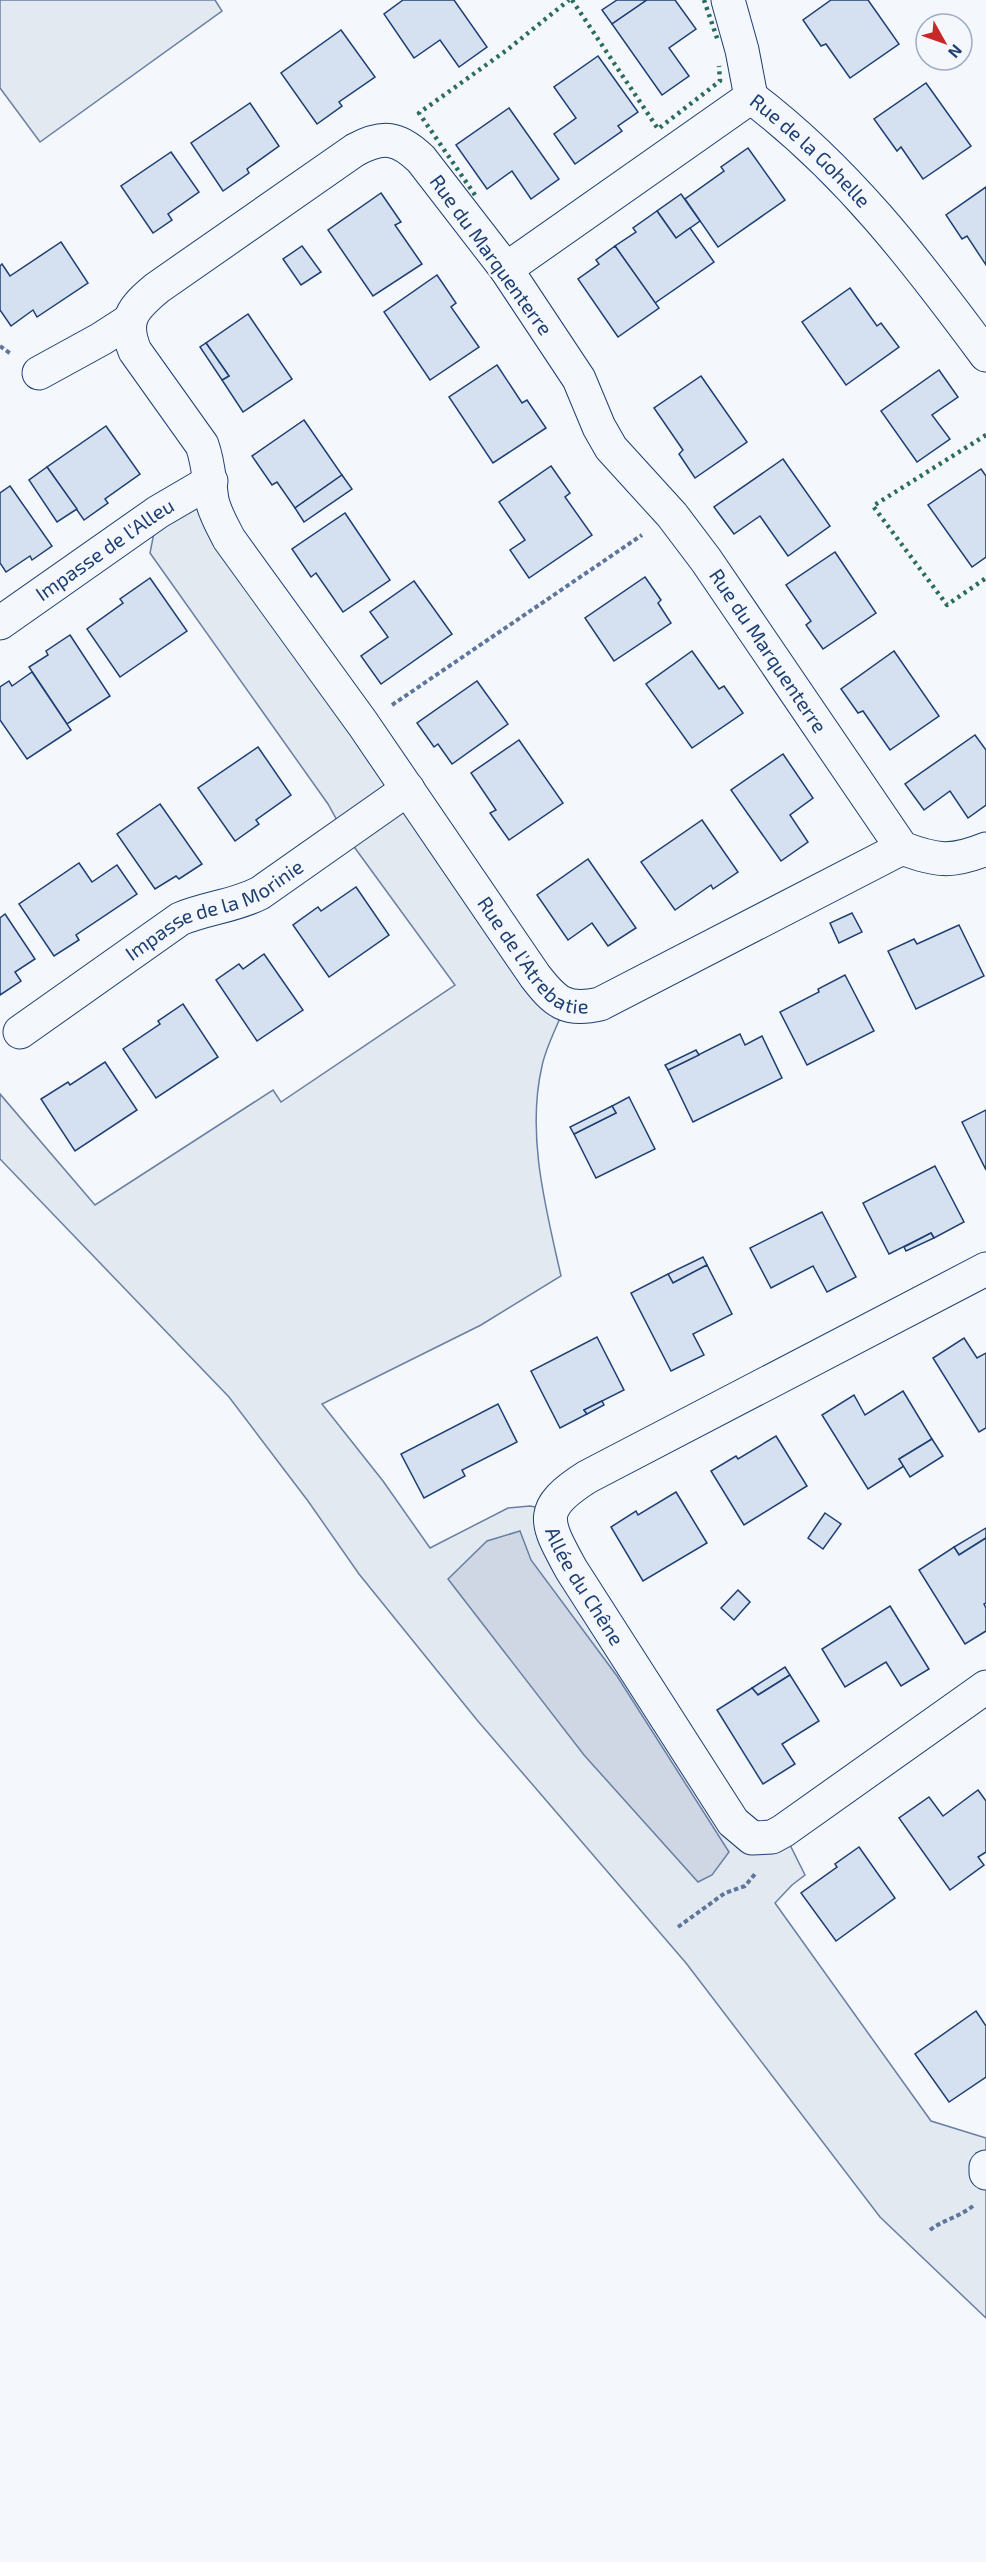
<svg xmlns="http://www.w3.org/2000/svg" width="986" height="2562" font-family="'Exo 2',sans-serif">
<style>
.green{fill:#e3e9f0;stroke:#687fa3;stroke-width:1.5}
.water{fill:#cfd7e4;stroke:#687fa3;stroke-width:1.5}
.building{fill:#d5e0f0;stroke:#1d3f73;stroke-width:1.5}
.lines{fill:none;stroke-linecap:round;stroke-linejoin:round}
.minor-casing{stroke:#1d3f73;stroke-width:35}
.path{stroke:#5e769c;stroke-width:4;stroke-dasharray:4.5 3;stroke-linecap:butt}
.minor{stroke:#f4f7fb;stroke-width:33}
.hedge{stroke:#2c6c60;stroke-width:4.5;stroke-dasharray:3 4.5;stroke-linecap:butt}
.labels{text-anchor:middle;stroke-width:4.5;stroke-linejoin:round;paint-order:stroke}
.street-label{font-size:20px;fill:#1d3f73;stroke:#f4f7fb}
</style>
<rect width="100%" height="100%" fill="#f4f7fb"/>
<!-- green -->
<g class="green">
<polygon points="0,0 215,0 222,11 40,142 0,88"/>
<path d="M 211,481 L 229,539 L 565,1006 C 558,1025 546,1046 542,1066 C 526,1135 546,1209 561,1276 L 481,1325 L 322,1404 L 383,1481 L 430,1548 L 508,1508 L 530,1506 L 551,1510 L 733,1822 L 783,1831 L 805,1875 L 792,1885 L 775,1903 L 931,2121 L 986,2138 L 986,2318 L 880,2217 L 686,1963 L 477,1720 L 359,1574 L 308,1501 L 229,1397 L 0,1159 L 0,1094 L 95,1205 L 273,1090 L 281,1102 L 455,985 L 344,833 L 328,804 L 150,553 L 158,512 Z"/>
</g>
<!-- water -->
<polygon class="water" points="520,1531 531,1560 617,1676 729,1852 712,1875 698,1882 584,1755 448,1579 487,1541"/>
<!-- building -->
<g class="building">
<polygon points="403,0 454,0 487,47 459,67 440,40 414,58 384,14"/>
<polygon points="617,0 647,0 612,24 602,10"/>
<polygon points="647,0 675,0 696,29 669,48 689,76 662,95 612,24"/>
<polygon points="831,0 868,0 899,44 850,78 826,44 821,46 803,20"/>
<polygon points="341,30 375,77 339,102 342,106 317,124 281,73"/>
<polygon points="598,56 638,112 618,126 622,131 575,164 554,134 576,118 554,87"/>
<polygon points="926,83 971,146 923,179 901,147 897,151 874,119"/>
<polygon points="250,103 279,146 247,169 249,173 223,191 191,143"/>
<polygon points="509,108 559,179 531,199 512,171 487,189 456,145"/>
<polygon points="748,148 785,200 718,247 685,199 724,171 721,167"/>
<polygon points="171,152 199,192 168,214 172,220 153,233 121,186"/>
<polygon points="986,187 986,265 967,236 962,239 946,215"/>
<polygon points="381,193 401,222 395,225 422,264 373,296 328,230"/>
<polygon points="681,194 700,221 676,238 657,211"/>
<polygon points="657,211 676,238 690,228 714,262 655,303 615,246 636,232 633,228"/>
<polygon points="61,242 88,283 37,317 33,310 11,326 0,310 0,266 2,264 10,276"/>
<polygon points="302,246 321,272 301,285 283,259"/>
<polygon points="615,246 659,308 618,337 578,279 599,264 596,260"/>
<polygon points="437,275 456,303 451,307 479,347 430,380 384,312"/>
<polygon points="850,288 877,326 881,323 899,347 846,385 802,322"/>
<polygon points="248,314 292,379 243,412 222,380 229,376 206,343"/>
<polygon points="206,343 229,376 222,380 200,347"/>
<polygon points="497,365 522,403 527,400 546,428 493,463 449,397"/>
<polygon points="939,370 958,397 932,415 950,439 917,462 881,411"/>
<polygon points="701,376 747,442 695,478 679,454 683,450 654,408"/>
<polygon points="304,420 342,475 295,508 277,482 272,485 252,456"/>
<polygon points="106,426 140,474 105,499 108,503 84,520 47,467"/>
<polygon points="783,459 830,526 788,556 760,516 734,534 714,507"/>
<polygon points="551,466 570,493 565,497 592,535 529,578 510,550 525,540 499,502"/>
<polygon points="47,467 77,509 57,522 29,480"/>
<polygon points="981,469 986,476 986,557 972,567 928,505"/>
<polygon points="342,475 352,489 304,522 295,508"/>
<polygon points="10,486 52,546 32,560 30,556 6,572 0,563 0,493"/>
<polygon points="345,513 390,580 343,612 316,573 311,577 292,549"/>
<polygon points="835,552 876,613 823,649 806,625 811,621 786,585"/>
<polygon points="645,577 661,600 658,603 671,623 614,661 585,618"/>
<polygon points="150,578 187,631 120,677 87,629 123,603 120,599"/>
<polygon points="414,581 452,634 381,684 361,656 388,637 370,612"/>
<polygon points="70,635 110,696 67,724 29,667 48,655 46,651"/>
<polygon points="692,651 719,689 724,686 743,713 692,748 646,684"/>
<polygon points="894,651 939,716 890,750 863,711 858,713 841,689"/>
<polygon points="32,672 71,730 27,759 0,720 0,687 9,681 12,686"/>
<polygon points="477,681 508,724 452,764 438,744 434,747 417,723"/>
<polygon points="975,735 986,750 986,805 968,818 950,791 924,810 905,784"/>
<polygon points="519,740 563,803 509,840 490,813 496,810 471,773"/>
<polygon points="258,747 291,795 256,820 259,824 235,841 198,788"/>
<polygon points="783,754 813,798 790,815 808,842 781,861 731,790"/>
<polygon points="160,804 202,864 179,879 176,876 155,889 117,834"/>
<polygon points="702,820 738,872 713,889 711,885 675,910 641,862"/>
<polygon points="588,859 636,928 608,946 592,923 568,940 537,895"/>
<polygon points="79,863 92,882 117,865 137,894 76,935 79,940 54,956 19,904"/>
<polygon points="356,887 389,935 329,977 293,925 318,907 321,911"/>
<polygon points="852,913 862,932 839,943 830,923"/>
<polygon points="5,914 35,959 15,972 21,981 0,995 0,918"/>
<polygon points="959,925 984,976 916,1009 888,951 914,939 917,944"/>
<polygon points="264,954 303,1010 257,1041 216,980 239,964 243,969"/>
<polygon points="845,975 874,1031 807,1065 780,1012 819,992 818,989"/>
<polygon points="183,1004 218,1057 156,1098 123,1049 160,1024 158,1021"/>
<polygon points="740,1034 745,1045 762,1036 782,1078 693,1122 668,1070"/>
<polygon points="696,1050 699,1055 668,1070 665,1065"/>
<polygon points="105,1062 137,1110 75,1151 41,1099 68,1082 70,1085"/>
<polygon points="629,1097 655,1149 596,1178 574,1134 616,1113 612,1106"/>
<polygon points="612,1106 616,1113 574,1134 570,1127"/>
<polygon points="986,1110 986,1170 962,1122"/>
<polygon points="935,1166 964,1222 934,1238 931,1233 889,1254 863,1203"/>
<polygon points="822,1212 856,1277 827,1292 813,1266 771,1288 750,1248"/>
<polygon points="931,1233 934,1238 906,1251 904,1247"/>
<polygon points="703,1257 707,1265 673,1283 668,1274"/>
<polygon points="707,1265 732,1314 693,1334 704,1355 671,1371 631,1293 668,1274 673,1283"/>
<polygon points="597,1337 624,1390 584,1410 587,1414 560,1428 531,1371"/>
<polygon points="964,1338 977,1358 986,1353 986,1428 979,1432 933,1358"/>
<polygon points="903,1391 932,1439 899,1459 904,1466 868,1489 822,1415 854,1395 865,1415"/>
<polygon points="602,1401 604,1405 587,1414 584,1410"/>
<polygon points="498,1404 517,1442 462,1470 465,1476 424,1498 401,1454"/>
<polygon points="776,1436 807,1486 744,1525 711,1471 736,1456 738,1459"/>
<polygon points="932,1439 943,1456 910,1477 899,1459"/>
<polygon points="676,1492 707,1543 643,1581 611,1527 636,1511 638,1515"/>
<polygon points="825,1513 841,1524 823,1549 808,1538"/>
<polygon points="986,1528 986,1538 959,1555 954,1547"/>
<polygon points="986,1538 986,1603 984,1604 986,1608 986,1631 965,1644 919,1570 954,1547 959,1555"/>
<polygon points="738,1590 750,1602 734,1620 721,1608"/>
<polygon points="890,1606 929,1669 901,1686 886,1662 845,1687 822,1649"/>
<polygon points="785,1667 790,1675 758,1695 752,1688"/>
<polygon points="790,1675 819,1721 782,1744 795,1764 763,1784 717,1710 752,1688 758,1695"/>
<polygon points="978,1790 986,1801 986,1852 978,1857 984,1865 950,1890 899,1818 929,1797 943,1816"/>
<polygon points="859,1847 895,1898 836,1941 801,1893 837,1867 835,1864"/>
<polygon points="976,2011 986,2026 986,2077 949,2102 915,2054"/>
</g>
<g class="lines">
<defs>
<g id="minor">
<polyline points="728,0 742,50 751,97"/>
<path id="s1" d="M 751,97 C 847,170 915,259 986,355"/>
<polyline points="506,269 751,97"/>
<polyline points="39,373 101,339 129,321"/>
<path id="s2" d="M 0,623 L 158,512 L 211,481"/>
<path id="s3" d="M 902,848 L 706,560 L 672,515 L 611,448 L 599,427 L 579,379 L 506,269 L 421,159 C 398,137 383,135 355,150 L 157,288 C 133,308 122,320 135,351 L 202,445 C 209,464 209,481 212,500 C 215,514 223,527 229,539 L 363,724 L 535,976 C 555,1002 566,1012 600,1004 L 902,848 C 936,861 952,863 986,849"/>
<path id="s4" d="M 20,1032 L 180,919 C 206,908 235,906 260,893 L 408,789"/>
<path id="s5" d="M 986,1269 L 587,1477 C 537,1509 545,1521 571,1569 L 733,1822 L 752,1838 L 772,1837 L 783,1831 L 986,1687"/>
<polyline points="986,2167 986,2173"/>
</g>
</defs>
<!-- minor casing -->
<use href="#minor" class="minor-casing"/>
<!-- path -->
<g class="path">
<polyline points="0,346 11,354"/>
<polyline points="392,705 642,535"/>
<polyline points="678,1927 725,1893 745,1886 755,1874"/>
<path d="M 930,2230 C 943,2220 959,2217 973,2206"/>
</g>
<!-- minor -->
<use href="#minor" class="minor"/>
<!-- hedge -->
<g class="hedge">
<polyline points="572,0 658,129 720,81 719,66"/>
<polyline points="704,0 718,41"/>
<polyline points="475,195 419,113 507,50 569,0"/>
<polyline points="986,435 873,506 947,605 986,578"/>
</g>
</g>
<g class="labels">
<!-- street labels -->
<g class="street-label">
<text dy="7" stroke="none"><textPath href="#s1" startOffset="80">Rue de la Gohelle</textPath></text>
<text transform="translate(491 255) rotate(54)" y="7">Rue du Marquenterre</text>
<text dy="7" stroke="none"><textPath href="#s2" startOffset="128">Impasse de l'Alleu</textPath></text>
<text transform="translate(768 651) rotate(56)" y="7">Rue du Marquenterre</text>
<text dy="7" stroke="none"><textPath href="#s4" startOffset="231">Impasse de la Morinie</textPath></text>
<text dy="7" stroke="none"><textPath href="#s3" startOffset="1965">Rue de l'Atrebatie</textPath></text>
<text dy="7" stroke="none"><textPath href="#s5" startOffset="584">Allée du Chêne</textPath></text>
</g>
</g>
<!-- north arrow -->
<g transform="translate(944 42) rotate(130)"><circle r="28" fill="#f4f7fb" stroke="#9eadc5" stroke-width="1.5"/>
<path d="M0-4.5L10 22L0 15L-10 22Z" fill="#c62828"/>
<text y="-9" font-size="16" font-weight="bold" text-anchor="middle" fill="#1d3f73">N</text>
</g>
</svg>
